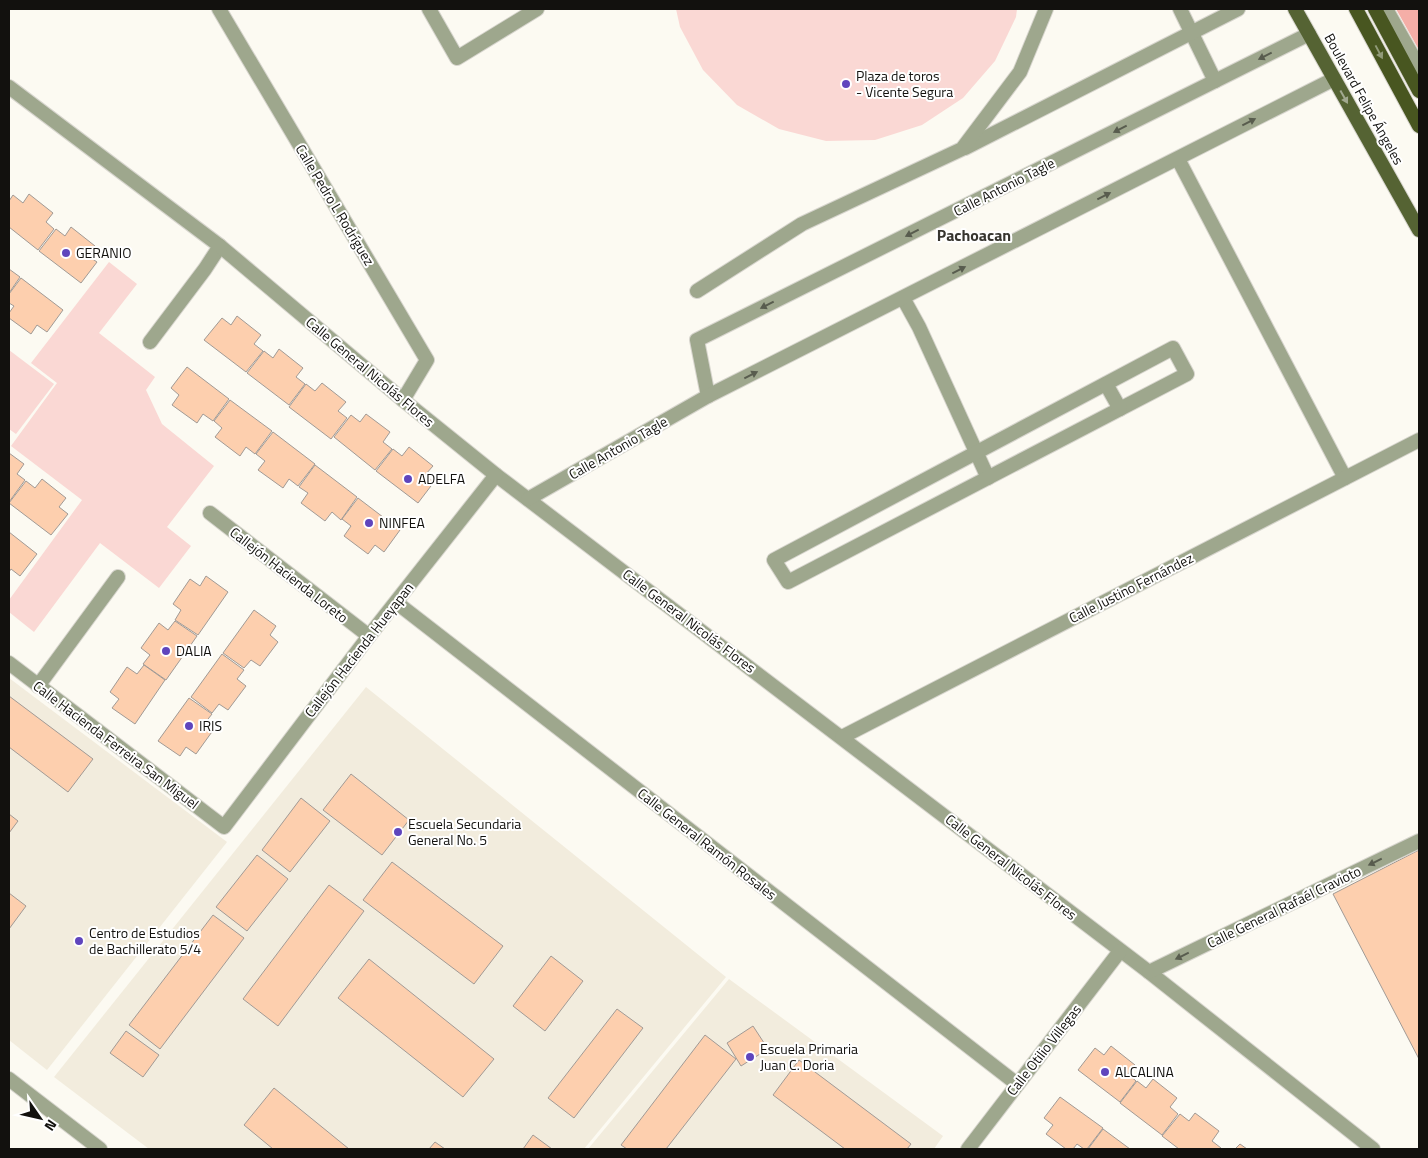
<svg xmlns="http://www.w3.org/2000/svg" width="1428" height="1158" font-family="'Titillium Web',sans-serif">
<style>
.built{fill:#f2ecdd}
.green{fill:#fad8d4}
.forest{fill:#f5aea7}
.building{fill:#fdcfae;stroke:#a19a95}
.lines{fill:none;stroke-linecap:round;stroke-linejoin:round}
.service-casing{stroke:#d7d5ce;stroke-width:16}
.minor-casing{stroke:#d7d5ce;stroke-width:16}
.primary-casing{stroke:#d7d5ce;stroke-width:16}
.trunk-casing{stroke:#d7d5ce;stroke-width:16}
.service{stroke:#9ea78d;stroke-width:14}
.minor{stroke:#9ea78d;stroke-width:14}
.primary{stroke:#556333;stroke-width:14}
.trunk{stroke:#485620;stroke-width:14}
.oneway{fill:#919a79}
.oneway2{fill:#585c4e}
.oneway3{fill:#a2a98f}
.poi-dot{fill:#5f45bd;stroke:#fff;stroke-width:2}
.labels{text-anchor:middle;stroke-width:4;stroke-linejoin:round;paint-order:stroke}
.poi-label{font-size:14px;fill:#12110e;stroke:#fff;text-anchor:start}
.street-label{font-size:14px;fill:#12110e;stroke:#fff}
.quarter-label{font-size:16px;font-weight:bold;fill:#37352f;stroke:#fff}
</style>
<rect width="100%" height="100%" fill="#fcfaf2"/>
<!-- built -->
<g class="built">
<polygon points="9,678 227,842 47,1070 9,1040"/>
<polygon points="366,687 726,977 584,1149 149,1149 54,1077"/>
<polygon points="729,979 943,1136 934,1149 588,1149"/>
</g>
<!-- green -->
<g class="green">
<polygon points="676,9 1017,9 1016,17 995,61 963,98 922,125 875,140 826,141 779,129 737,105 703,70 680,27"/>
<polygon points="109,262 137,284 99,333 155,377 146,390 162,424 214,466 167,527 191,546 159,588 100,543 34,632 9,612 9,600 82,500 11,446 57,383 31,363"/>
<polygon points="9,350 54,384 16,434 9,429"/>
</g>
<!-- forest -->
<polygon class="forest" points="1396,9 1419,9 1419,50"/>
<!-- building -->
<g class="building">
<polygon points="29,194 53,213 46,222 54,229 38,250 9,227 9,201 13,195 23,203"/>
<polygon points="71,227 95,246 88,256 97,262 81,283 39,251 56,229 65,236"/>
<polygon points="9,269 20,277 9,293"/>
<polygon points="21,278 63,310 47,332 37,325 31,334 9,318 9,313 14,306 9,303 9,294"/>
<polygon points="237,316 261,335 254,344 263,351 246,372 204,340 222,318 231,325"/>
<polygon points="279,349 303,368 296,377 305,384 289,405 247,373 264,351 273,358"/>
<polygon points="187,367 229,399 213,421 203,414 197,423 172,405 179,395 171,388"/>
<polygon points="322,383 346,402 338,411 347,418 331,439 289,407 306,384 315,391"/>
<polygon points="230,400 272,431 255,454 246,447 240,456 215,437 222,428 214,421"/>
<polygon points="366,414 390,432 383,442 392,449 375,470 334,437 351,415 360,422"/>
<polygon points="273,432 315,464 298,486 289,479 283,488 258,470 265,461 256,454"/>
<polygon points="409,447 433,466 425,475 434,482 418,503 376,471 393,449 402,456"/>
<polygon points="9,453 24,464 17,474 25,480 9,502"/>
<polygon points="315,465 357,497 341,520 332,512 325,521 301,503 308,493 299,487"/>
<polygon points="42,479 66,498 59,507 68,514 51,535 9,503 26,481 35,488"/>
<polygon points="358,498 400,530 384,552 375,545 368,554 344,536 351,526 342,519"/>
<polygon points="9,532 37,554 20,576 11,569 9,572"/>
<polygon points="206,576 228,592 198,635 175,620 181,610 173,604 190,579 200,586"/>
<polygon points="254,610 276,626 270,635 278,642 260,666 251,660 244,668 223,653"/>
<polygon points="175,621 197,636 166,680 143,664 150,655 141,648 159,623 168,630"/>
<polygon points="222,654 244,670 237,679 246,686 228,710 219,704 212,713 191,697"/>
<polygon points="144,665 165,680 135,724 112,708 119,699 110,692 127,667 137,674"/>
<polygon points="9,696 93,759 68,792 9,747"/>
<polygon points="189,698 212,714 205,723 214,729 196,754 186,747 180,756 158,741"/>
<polygon points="351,774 409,820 382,855 323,810"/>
<polygon points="301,798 330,821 290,872 262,850"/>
<polygon points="9,814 18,821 9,833"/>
<polygon points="1419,850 1419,1059 1333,894"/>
<polygon points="257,855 288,879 247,931 216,907"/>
<polygon points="392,862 503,946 474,984 363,900"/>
<polygon points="329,885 364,911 278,1026 243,999"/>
<polygon points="9,893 26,906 9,929"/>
<polygon points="213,915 244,938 160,1049 129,1025"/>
<polygon points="551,956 583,981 545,1031 513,1006"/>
<polygon points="369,959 494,1059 463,1097 338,998"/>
<polygon points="617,1009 643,1028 574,1118 548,1098"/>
<polygon points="753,1026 768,1049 741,1066 727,1043"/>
<polygon points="126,1031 159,1055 143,1077 110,1053"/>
<polygon points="705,1035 736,1059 666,1149 627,1149 621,1145"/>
<polygon points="1111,1046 1135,1065 1128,1074 1136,1081 1120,1102 1078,1070 1095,1048 1104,1055"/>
<polygon points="799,1060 911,1144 907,1149 845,1149 773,1095"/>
<polygon points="1153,1079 1177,1098 1170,1107 1178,1114 1162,1135 1120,1103 1137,1081 1146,1088"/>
<polygon points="274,1088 349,1149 273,1149 244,1125"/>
<polygon points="1060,1097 1103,1128 1087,1149 1084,1149 1077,1144 1073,1149 1066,1149 1046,1134 1053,1125 1044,1118"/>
<polygon points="1195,1113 1219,1131 1212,1141 1221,1148 1220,1149 1179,1149 1162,1136 1180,1114 1189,1121"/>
<polygon points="1103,1129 1130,1149 1088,1149"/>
<polygon points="533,1135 552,1149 523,1149"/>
<polygon points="435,1142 445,1149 429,1149"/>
<polygon points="1240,1144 1247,1149 1235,1149"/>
</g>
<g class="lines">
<defs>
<g id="service">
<polyline points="429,9 457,58 537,9"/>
<polyline points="1180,9 1215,81"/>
<polyline points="1386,9 1419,67"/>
<polyline points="965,148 1238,9"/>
<polyline points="1178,159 1345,478"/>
<polyline points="697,291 802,224 962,149 1020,72 1046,9"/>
<polyline points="150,342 205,269 220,246"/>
<polyline points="210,513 369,636"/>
<polyline points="38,686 118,577"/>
</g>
<g id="minor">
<polyline points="219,9 427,360 403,400"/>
<polyline points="9,87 220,246 403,400 496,475 1149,972 1373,1149"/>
<polyline points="903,298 919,327 988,478"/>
<polygon points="1173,348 1187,374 788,582 774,560"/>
<polyline points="1106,384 1120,409"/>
<polyline points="708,396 697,340 1309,34"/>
<polyline points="528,499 708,396 1334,79"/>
<polyline points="397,603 1017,1084"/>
<polyline points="9,663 224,827 369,636 496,475"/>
<polyline points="842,737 1419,440"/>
<polyline points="1149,972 1419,841"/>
<polyline points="9,1079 100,1149"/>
<polyline points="968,1149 1120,951"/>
</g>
<polyline id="primary" points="1295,9 1419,230"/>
<g id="trunk">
<polyline points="1356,9 1419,126"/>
<polyline points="1375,9 1419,91"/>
</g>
</defs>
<!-- service casing -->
<use href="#service" class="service-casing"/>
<!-- minor casing -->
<use href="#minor" class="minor-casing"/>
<!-- primary casing -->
<use href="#primary" class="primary-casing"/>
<!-- trunk casing -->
<use href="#trunk" class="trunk-casing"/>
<!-- service -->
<use href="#service" class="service"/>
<!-- minor -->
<use href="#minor" class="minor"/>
<!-- primary -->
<use href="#primary" class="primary"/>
<!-- trunk -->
<use href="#trunk" class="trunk"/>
</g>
<!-- one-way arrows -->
<defs><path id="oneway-solid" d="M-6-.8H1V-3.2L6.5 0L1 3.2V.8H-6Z" transform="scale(1.25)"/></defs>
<use class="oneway" href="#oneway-solid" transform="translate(1379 52) rotate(62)"/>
<g class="oneway2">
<use href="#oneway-solid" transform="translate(1265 56) rotate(153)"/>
<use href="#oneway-solid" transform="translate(1249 122) rotate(-27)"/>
<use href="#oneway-solid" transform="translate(1120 129) rotate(153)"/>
<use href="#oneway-solid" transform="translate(1104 196) rotate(-27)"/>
<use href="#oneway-solid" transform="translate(912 233) rotate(153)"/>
<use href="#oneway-solid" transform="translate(959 270) rotate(-27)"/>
<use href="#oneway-solid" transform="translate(767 305) rotate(153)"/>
<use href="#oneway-solid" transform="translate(751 375) rotate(-27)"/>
<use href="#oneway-solid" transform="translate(1375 862) rotate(154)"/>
<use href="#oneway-solid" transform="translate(1182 956) rotate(154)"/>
</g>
<use class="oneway3" href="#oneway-solid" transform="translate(1344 97) rotate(61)"/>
<!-- markers -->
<g class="poi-dot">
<circle cx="846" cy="84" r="5"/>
<circle cx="66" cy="253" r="5"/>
<circle cx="408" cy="479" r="5"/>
<circle cx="369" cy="523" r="5"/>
<circle cx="166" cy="651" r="5"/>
<circle cx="189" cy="726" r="5"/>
<circle cx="398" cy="832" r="5"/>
<circle cx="79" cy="941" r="5"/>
<circle cx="750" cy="1057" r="5"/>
<circle cx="1105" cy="1072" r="5"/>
</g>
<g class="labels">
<!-- poi labels -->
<g class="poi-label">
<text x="856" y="81">Plaza de toros<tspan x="856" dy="16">- Vicente Segura</tspan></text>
<text x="76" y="258">GERANIO</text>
<text x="418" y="484">ADELFA</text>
<text x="379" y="528">NINFEA</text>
<text x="176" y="656">DALIA</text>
<text x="199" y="731">IRIS</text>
<text x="408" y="829">Escuela Secundaria<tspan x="408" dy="16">General No. 5</tspan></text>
<text x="89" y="938">Centro de Estudios<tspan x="89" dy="16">de Bachillerato 5/4</tspan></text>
<text x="760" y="1054">Escuela Primaria<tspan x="760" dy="16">Juan C. Doria</tspan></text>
<text x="1115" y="1077">ALCALINA</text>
</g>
<!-- street labels -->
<g class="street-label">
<text transform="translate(1364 99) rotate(61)" y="5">Boulevard Felipe Ángeles</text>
<text transform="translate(1004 187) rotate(-27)" y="5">Calle Antonio Tagle</text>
<text transform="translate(335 205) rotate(59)" y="5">Calle Pedro L Rodríguez</text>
<text transform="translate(370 372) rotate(40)" y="5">Calle General Nicolás Flores</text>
<text transform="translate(618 448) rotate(-30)" y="5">Calle Antonio Tagle</text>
<text transform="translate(289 575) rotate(38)" y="5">Callejón Hacienda Loreto</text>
<text transform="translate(1131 588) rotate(-27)" y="5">Calle Justino Fernández</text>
<text transform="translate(689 621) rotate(37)" y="5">Calle General Nicolás Flores</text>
<text transform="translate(359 650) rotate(-52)" y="5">Callejón Hacienda Hueyapan</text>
<text transform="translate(116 745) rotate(37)" y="5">Calle Hacienda Ferreira San Miguel</text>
<text transform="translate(707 844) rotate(38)" y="5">Calle General Ramón Rosales</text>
<text transform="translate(1011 867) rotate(38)" y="5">Calle General Nicolás Flores</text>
<text transform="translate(1284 907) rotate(-26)" y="5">Calle General Rafaél Cravioto</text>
<text transform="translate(1044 1050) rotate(-52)" y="5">Calle Otilio Villegas</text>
</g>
<!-- quarter labels -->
<g class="quarter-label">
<text x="974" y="241">Pachoacan</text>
</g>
</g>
<!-- border -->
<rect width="1428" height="1158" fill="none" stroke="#12110e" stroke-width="20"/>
<!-- north arrow -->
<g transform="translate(40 1118) rotate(124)" stroke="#ffffff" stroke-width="4" paint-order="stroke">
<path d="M0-4L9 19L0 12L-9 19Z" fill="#12110e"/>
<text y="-8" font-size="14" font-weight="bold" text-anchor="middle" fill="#12110e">N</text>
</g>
</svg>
